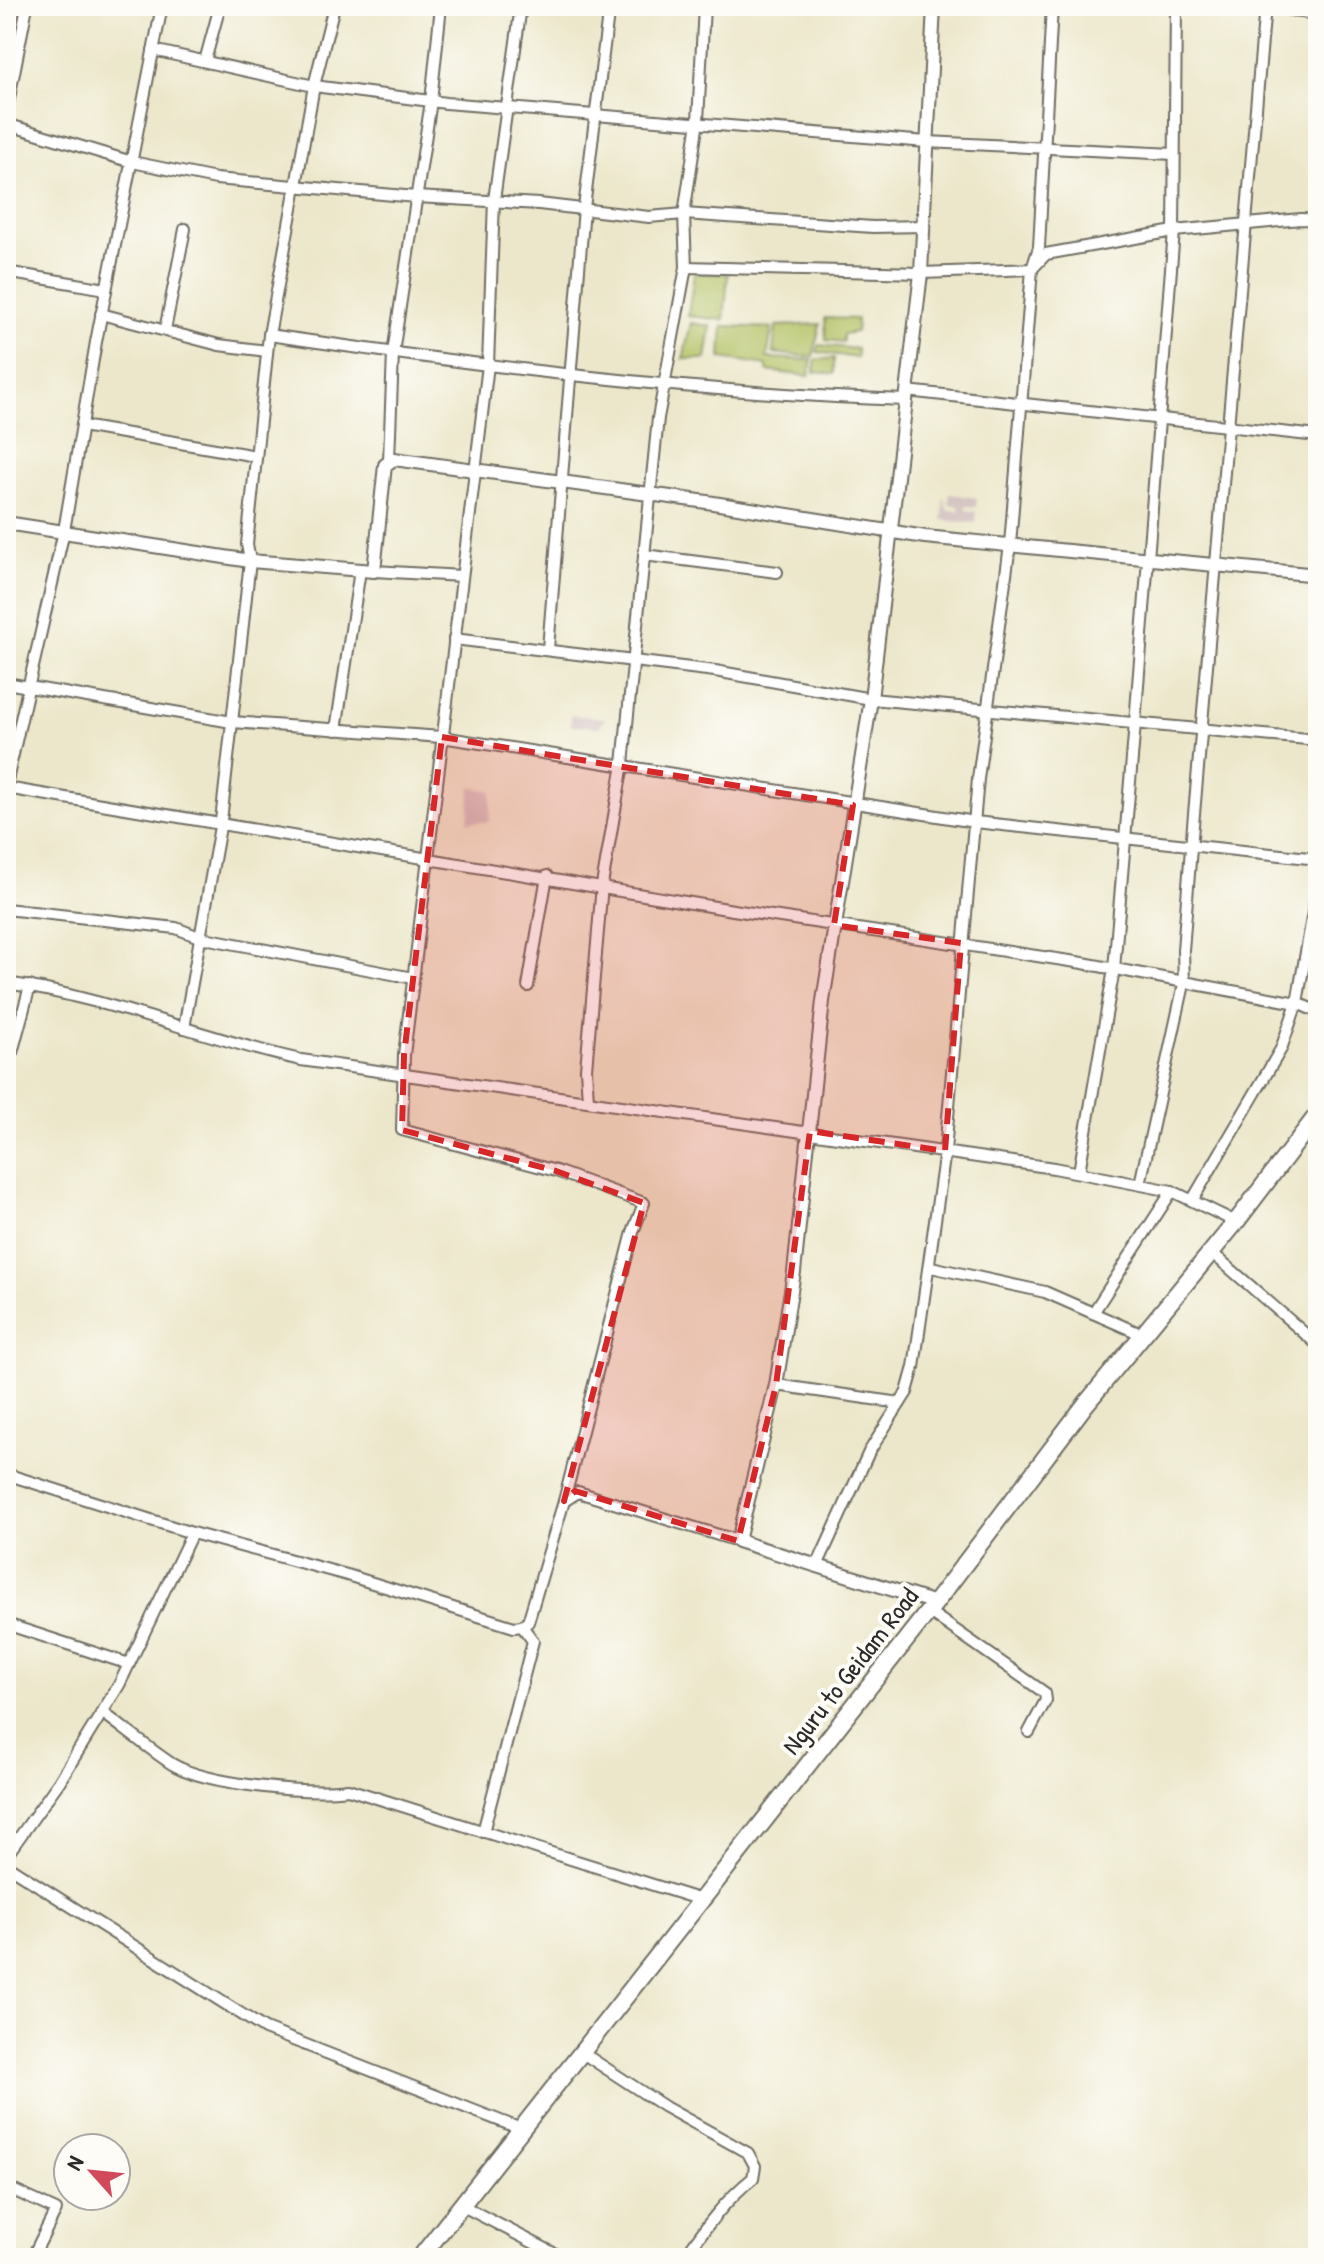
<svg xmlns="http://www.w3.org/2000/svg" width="1324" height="2264" font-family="'Patrick Hand',sans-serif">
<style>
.industrial{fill:#d1bfbe}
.green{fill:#b2c164;stroke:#6e7648;stroke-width:2}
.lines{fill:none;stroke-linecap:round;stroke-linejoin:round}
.minor-casing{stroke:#6f6d63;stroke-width:14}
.tertiary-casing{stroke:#6f6d63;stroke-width:16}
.primary-casing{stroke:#6f6d63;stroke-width:20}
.minor{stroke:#fff;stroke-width:10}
.tertiary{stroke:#fff;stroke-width:12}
.primary{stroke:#fff;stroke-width:16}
.marked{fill:#d62828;fill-opacity:0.2;stroke:#d62828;stroke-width:6;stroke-dasharray:16 10;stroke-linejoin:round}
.labels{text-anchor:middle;stroke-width:8;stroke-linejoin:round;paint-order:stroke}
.street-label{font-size:26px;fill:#2b2b2b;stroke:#fdfcf7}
</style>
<rect width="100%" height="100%" fill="#fdfcf7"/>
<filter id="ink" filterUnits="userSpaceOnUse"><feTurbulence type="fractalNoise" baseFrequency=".0125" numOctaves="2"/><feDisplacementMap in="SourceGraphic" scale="16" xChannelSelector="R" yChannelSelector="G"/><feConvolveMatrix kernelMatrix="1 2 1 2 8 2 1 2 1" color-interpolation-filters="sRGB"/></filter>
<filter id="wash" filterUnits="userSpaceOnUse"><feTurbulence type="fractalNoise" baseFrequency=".006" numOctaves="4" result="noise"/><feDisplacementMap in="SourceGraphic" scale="32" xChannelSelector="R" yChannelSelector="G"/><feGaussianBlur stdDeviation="1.8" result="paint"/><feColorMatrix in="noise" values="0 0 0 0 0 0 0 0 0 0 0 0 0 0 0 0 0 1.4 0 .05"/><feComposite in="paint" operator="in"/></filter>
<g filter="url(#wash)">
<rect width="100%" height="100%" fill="#ece7ca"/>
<!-- industrial -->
<g class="industrial">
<polygon points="950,494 977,498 976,507 966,506 966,510 976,512 976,523 942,520 944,496 947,510 959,511 959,506 948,504"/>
<polygon points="571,715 605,718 599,727 571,726"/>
<polygon points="471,787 492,791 489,822 468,822"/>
</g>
<!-- green -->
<g class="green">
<polygon points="694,273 728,274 724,320 688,316"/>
<polygon points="825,318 857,319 856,332 843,334 843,342 826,340"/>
<polygon points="691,323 711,326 706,359 683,359"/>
<polygon points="820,324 813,357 773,353 776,326"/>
<polygon points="723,326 772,328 767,358 812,360 809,376 767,371 767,365 721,358"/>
<polygon points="819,345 857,349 857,358 817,352"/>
<polygon points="834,358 834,374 814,372 816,360"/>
</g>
</g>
<g filter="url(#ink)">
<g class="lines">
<defs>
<g id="minor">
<polyline points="521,6 494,200 488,365 404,1055 402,1130 556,1171 644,1203 633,1232 564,1501"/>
<polyline points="1271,6 1318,15"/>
<polyline points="153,50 314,86 446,103 927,142 1174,154"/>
<polyline points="205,61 220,6"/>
<polyline points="6,114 27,6"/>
<polyline points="6,124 132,162 216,179 416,197 539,204 649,217 684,214 873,227 924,226"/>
<polyline points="686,267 921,273 1032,269 1046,254 1174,231 1301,219 1318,220"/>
<polyline points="6,272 106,289"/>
<polyline points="101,314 219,345 267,351"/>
<polyline points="165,330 185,229"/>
<path d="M 269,335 C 480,366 692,393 906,400"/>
<polyline points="907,391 1318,436"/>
<polyline points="82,426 256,456"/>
<polyline points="389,460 393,353 431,101 441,6"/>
<polyline points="644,555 777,572"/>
<polyline points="374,571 462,576"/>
<polyline points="454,639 715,671 871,699 1318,740"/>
<polyline points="548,649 584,208 609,6"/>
<polyline points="6,683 232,722 442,737 975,822 1318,859"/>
<polyline points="336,730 360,570"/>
<polyline points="6,785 64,531 96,342 162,6"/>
<polyline points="6,788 733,910 1083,963 1297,1003 1318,1012"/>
<polyline points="6,909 176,928 199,937 413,978"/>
<path d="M 6,983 C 107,997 201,1038 301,1060 L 1054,1168 L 1172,1191 L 1236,1222"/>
<polyline points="528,986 547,876"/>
<polyline points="184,1028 221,821 250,561 247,544 269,335 314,86 334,6"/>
<polyline points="6,1075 30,986"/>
<polyline points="588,1100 586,1069 602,885 623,764 658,418 686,267 684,214 698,121 704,6"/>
<polyline points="1079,1172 1114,969 1135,723 1174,231 1176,6"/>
<polyline points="1140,1184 1184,984 1183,950 1191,848 1265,6"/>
<polyline points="1193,1199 1281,1049 1297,1003 1318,884"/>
<polyline points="1211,1252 1318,1345"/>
<polyline points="931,1267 1045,1292 1143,1335"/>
<polyline points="1093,1313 1172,1191"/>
<polyline points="776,1385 900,1403"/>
<polyline points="6,1474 192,1533 347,1575 514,1627 522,1626"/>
<polyline points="817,1566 869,1452 907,1392 914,1367 945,1151 978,779 1010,545 1032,269 1039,247 1052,6"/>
<polyline points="928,1611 1045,1693 1046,1700 1029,1732"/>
<polyline points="6,1624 129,1664"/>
<polyline points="522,1626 528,1622 564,1501 578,1492 738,1541"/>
<path d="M 102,1712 C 125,1729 148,1748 172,1764 C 207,1785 308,1794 348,1789 L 701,1900"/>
<polyline points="483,1832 533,1641 522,1626"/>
<polyline points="6,1856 59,1782 119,1685 192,1533"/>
<polyline points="6,1865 265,2029 521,2129"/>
<path d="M 581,2052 L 665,2107 L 748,2153 L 755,2166 L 753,2178 C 726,2199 704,2229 684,2258"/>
<polyline points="6,2187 56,2210 32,2258"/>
<polyline points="461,2205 563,2258"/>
</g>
<g id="tertiary">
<polyline points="934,6 921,273 871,699 823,1001 794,1272 776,1385 738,1541 935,1603"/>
<polyline points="6,523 250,561 374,571 385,465 394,459 707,502 925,537 1318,575"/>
</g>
<polyline id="primary" points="420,2258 935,1603 1085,1405 1236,1222 1318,1114"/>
</defs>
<!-- minor casing -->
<use href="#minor" class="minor-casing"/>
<!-- tertiary casing -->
<use href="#tertiary" class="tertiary-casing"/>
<!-- primary casing -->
<use href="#primary" class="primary-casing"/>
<!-- minor -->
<use href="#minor" class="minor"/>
<!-- tertiary -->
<use href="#tertiary" class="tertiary"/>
<!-- primary -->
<use href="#primary" class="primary"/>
</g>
</g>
<!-- marked area -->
<path class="marked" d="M 442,737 L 853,805 L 834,925 L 961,943 L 945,1151 L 810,1131 L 776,1385 L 738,1541 L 575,1491 L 564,1501 L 644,1203 L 556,1171 L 402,1130 L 404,1055 Z"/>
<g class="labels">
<!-- street labels -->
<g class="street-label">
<text transform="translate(850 1671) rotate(-52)" y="9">Nguru to Geidam Road</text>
</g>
</g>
<!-- margin -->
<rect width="1324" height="2264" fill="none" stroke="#fdfcf7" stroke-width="32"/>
<!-- north arrow -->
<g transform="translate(92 2172) rotate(297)"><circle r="38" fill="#fdfcf7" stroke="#a9a8a5" stroke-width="2"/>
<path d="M0-6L14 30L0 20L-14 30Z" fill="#d1495b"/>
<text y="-12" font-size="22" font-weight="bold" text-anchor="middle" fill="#2b2b2b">N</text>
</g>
</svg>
